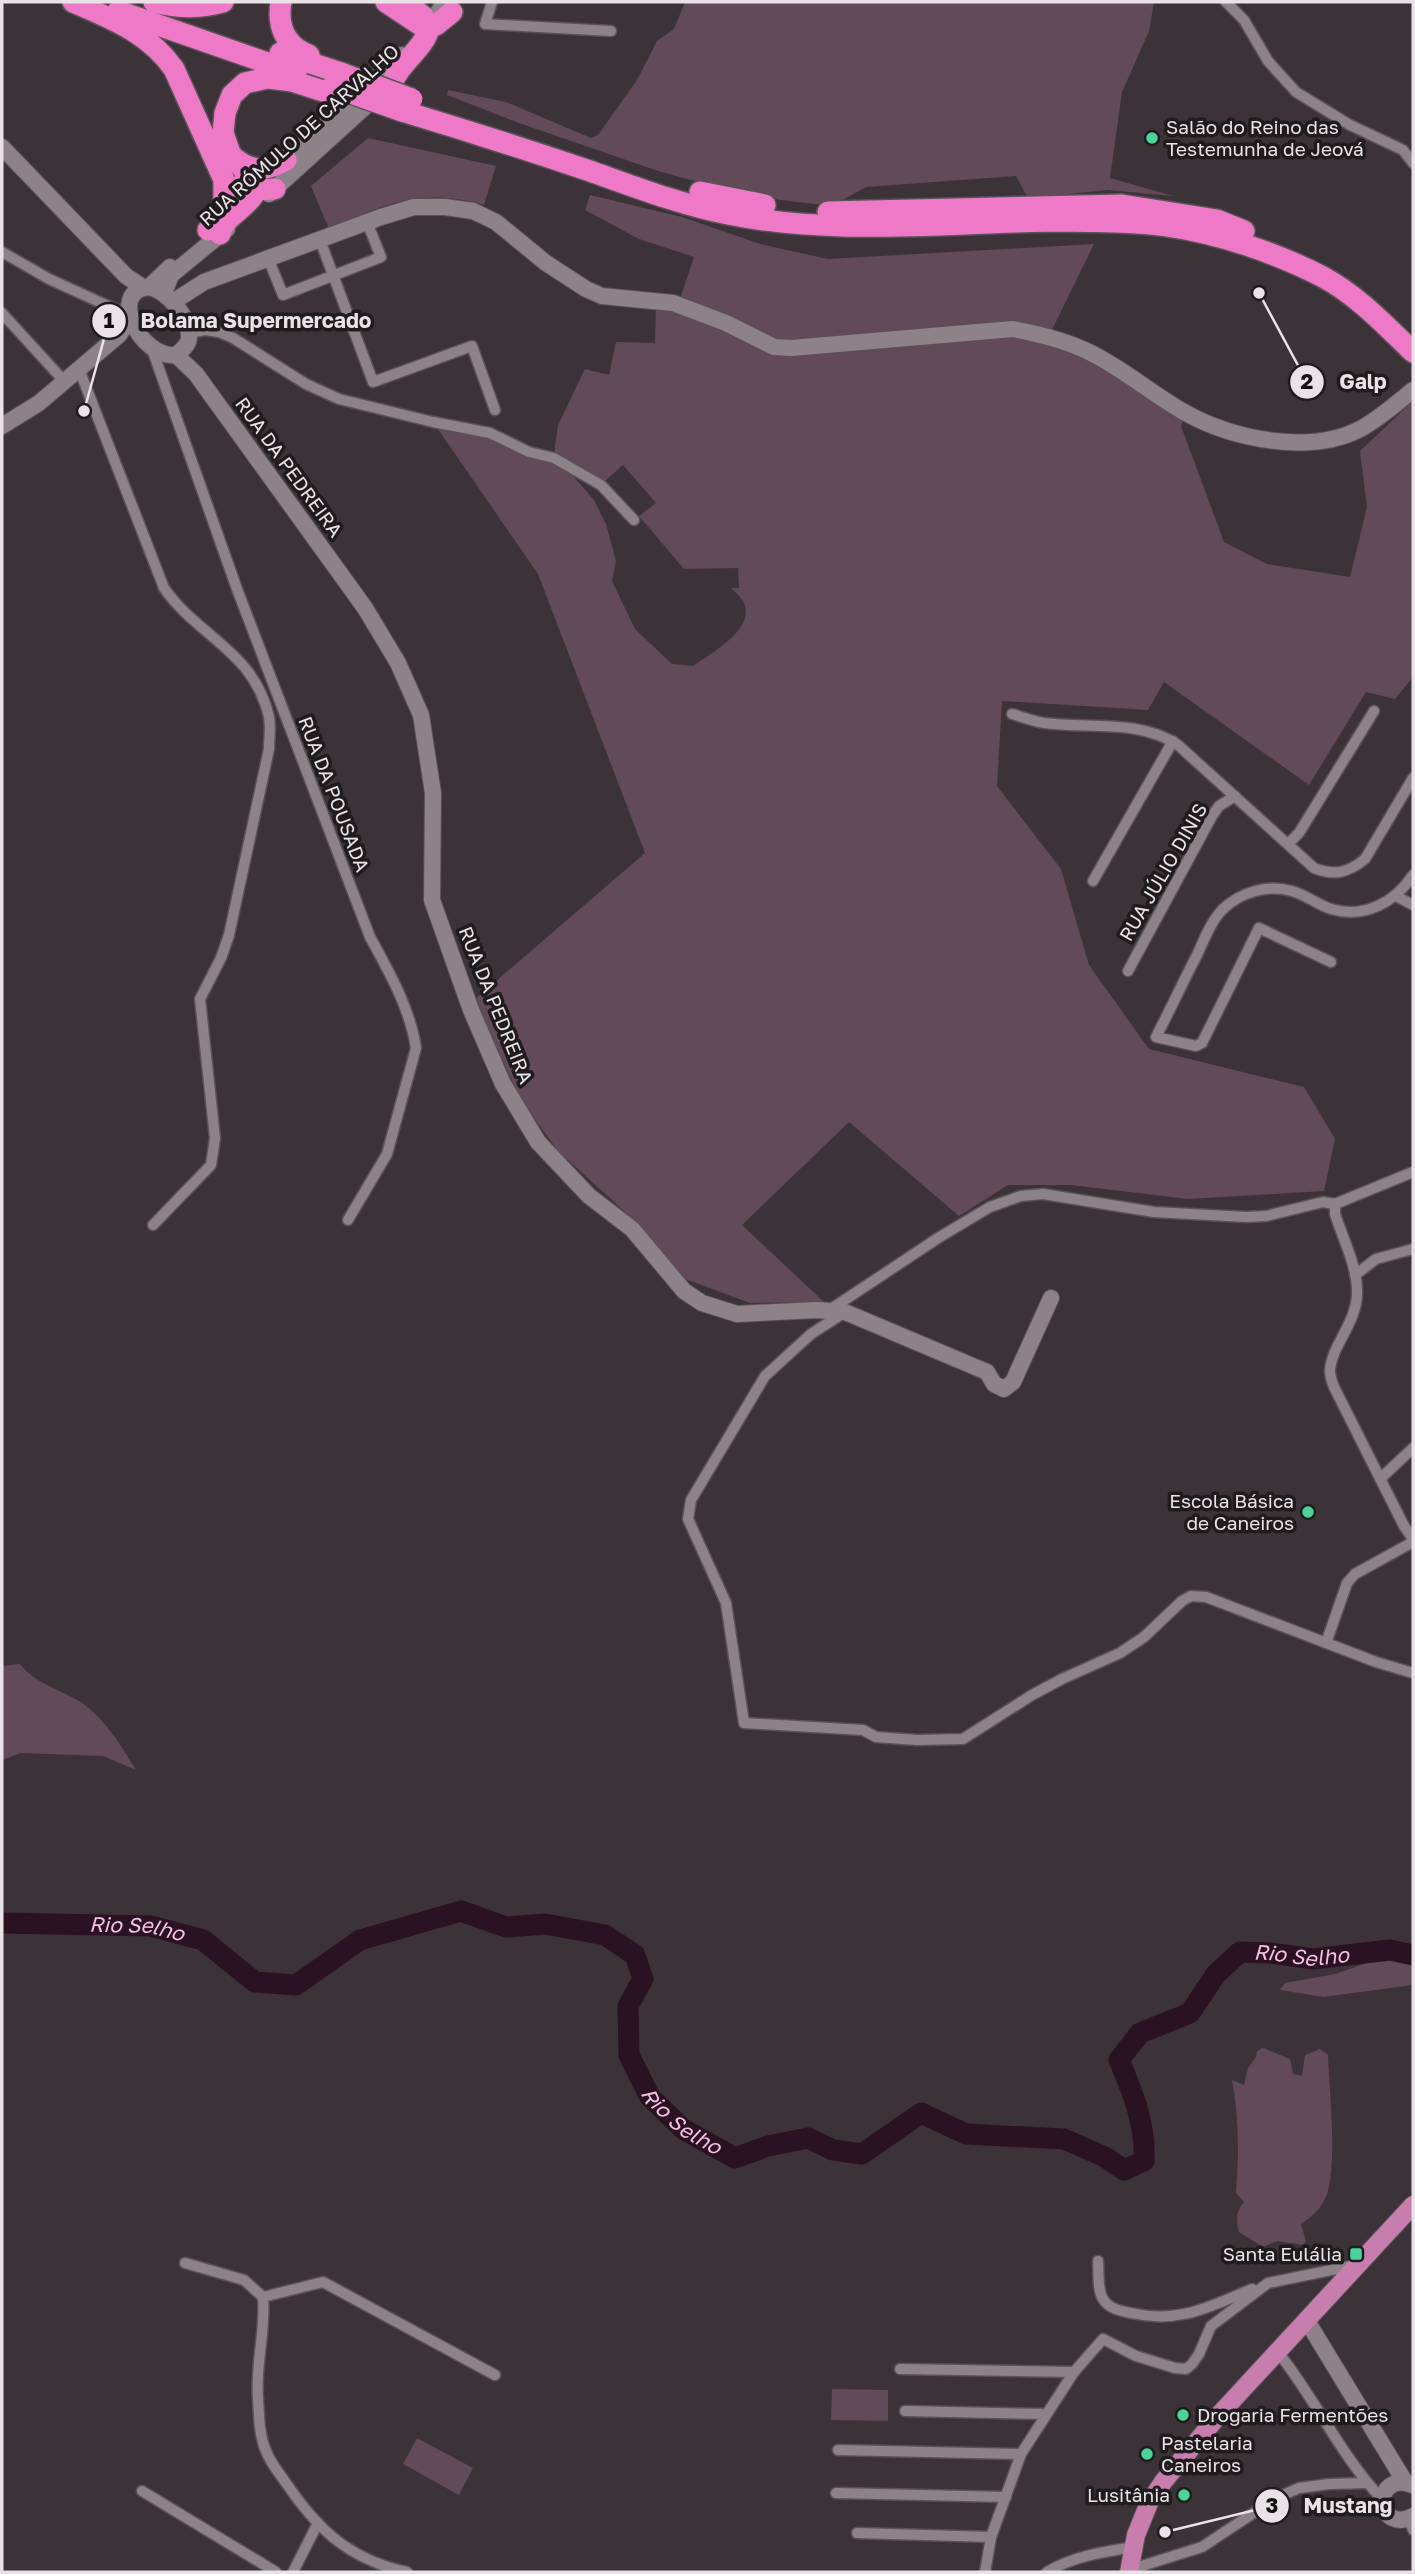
<svg xmlns="http://www.w3.org/2000/svg" width="1415" height="2574" font-family="'Golos Text',sans-serif">
<style>
.green{fill:#624a58}
.lines{fill:none;stroke-linecap:round;stroke-linejoin:round}
.river{stroke:#2b1223;stroke-width:21}
.street-casing{stroke:#5a5257;stroke-width:13}
.secondary-casing{stroke:#5a5257;stroke-width:18}
.primary-casing{stroke:#5a5257;stroke-width:20}
.highway-casing{stroke:#5a5257;stroke-width:24}
.street{stroke:#8c8288;stroke-width:10}
.secondary{stroke:#8c8288;stroke-width:16}
.primary{stroke:#c77dae;stroke-width:18}
.highway{stroke:#ee7ac7;stroke-width:21}
.highway-bridge-casing{stroke:#5a5257;stroke-width:24;stroke-linecap:butt}
.highway-bridge{stroke:#ee7ac7;stroke-width:21}
.poi-dot{fill:#4cd39a;stroke:#201c1e;stroke-width:2.5}
.labels{text-anchor:middle;stroke-width:7;stroke-linejoin:round;paint-order:stroke}
.poi-label{font-size:19px;fill:#e9e3e7;stroke:#201c1e;text-anchor:start}
.street-label{font-size:19px;fill:#e9e3e7;stroke:#201c1e}
.water-label{font-size:21px;font-style:italic;fill:#f7bfe1;stroke:#201c1e}
.leader{fill:none;stroke:#e9e3e7;stroke-width:2.5}
.callout-dot{fill:#e9e3e7;stroke:#201c1e;stroke-width:2.5}
.mark-label{font-size:21px;text-anchor:middle;font-weight:bold;fill:#111}
.callout-label{font-size:21px;text-anchor:middle;font-weight:bold;fill:#e9e3e7;stroke:#201c1e;stroke-width:7;stroke-linejoin:round;paint-order:stroke}
</style>
<rect width="100%" height="100%" fill="#3b3338"/>
<!-- green -->
<g class="green">
<polygon points="685,2 1154,2 1149,31 1122,92 1110,178 1173,196 1108,190 1028,198 1016,176 866,187 832,206 780,200 720,188 658,171 519,123 447,95 448,90 506,102 591,138 598,135 637,80 657,41 674,29"/>
<path d="M 368,138 L 496,166 L 484,205 C 421,187 385,204 329,229 L 311,186 Z"/>
<path d="M 590,195 L 682,217 L 760,244 L 828,259 L 1094,244 L 1049,336 L 1186,413 L 1181,426 L 1224,542 L 1267,564 L 1350,577 L 1367,507 L 1360,451 L 1413,401 L 1413,677 L 1395,699 L 1366,692 L 1309,785 L 1164,682 L 1148,710 L 1002,701 L 997,786 L 1061,869 L 1089,965 L 1149,1049 L 1304,1087 L 1335,1139 L 1324,1191 L 1188,1199 L 1071,1185 L 1008,1185 L 959,1216 L 849,1122 L 742,1225 L 824,1302 L 750,1303 L 685,1279 L 623,1210 L 558,1151 L 521,1100 L 474,1000 L 645,853 L 538,574 L 433,422 L 476,433 L 565,467 L 594,500 L 606,524 L 616,561 L 612,581 L 635,629 L 672,664 L 693,666 C 711,653 758,628 743,601 C 740,596 735,592 731,588 L 739,588 L 738,568 L 684,569 L 639,516 L 656,503 L 623,465 L 605,481 L 554,454 L 558,425 L 585,369 L 609,375 L 616,342 L 655,343 L 656,303 L 679,302 L 694,257 L 639,239 L 585,210 Z"/>
<path d="M 20,1664 C 36,1685 64,1690 85,1705 C 107,1722 122,1747 136,1770 L 103,1756 L 21,1753 L 2,1760 L 2,1666 Z"/>
<polygon points="1390,1955 1413,1959 1413,1985 1323,1997 1280,1990 1285,1983 1335,1974"/>
<path d="M 1263,2048 L 1290,2059 L 1293,2074 L 1302,2076 L 1305,2055 L 1320,2049 L 1328,2055 C 1329,2088 1339,2175 1324,2201 C 1319,2211 1310,2218 1301,2224 L 1306,2241 L 1303,2245 L 1277,2241 L 1263,2247 L 1239,2232 C 1236,2220 1236,2211 1244,2202 L 1236,2193 C 1239,2154 1239,2118 1232,2080 L 1244,2085 L 1248,2068 L 1256,2057 L 1257,2051 Z"/>
<polygon points="832,2389 888,2390 888,2421 831,2420"/>
<polygon points="417,2438 473,2468 459,2495 403,2464"/>
</g>
<g class="lines">
<!-- river -->
<path class="river" id="s1" d="M 2,1923 L 151,1926 L 203,1940 L 255,1982 L 296,1985 L 360,1940 L 461,1911 L 506,1927 L 545,1924 L 605,1935 L 635,1955 L 643,1979 L 628,2006 L 629,2055 L 650,2097 L 683,2129 L 735,2158 L 768,2146 L 808,2138 L 833,2150 L 862,2154 L 921,2113 L 966,2134 L 1064,2139 L 1105,2157 L 1124,2170 L 1144,2161 C 1146,2125 1133,2093 1119,2060 L 1140,2033 L 1190,2013 L 1216,1974 L 1240,1952 L 1270,1953 L 1313,1959 L 1390,1950 L 1413,1955"/>
<defs>
<g id="street">
<polyline points="492,2 485,24 611,31"/>
<polyline points="1226,2 1244,20 1268,61 1296,92 1350,125 1403,150 1413,163"/>
<polyline points="320,240 373,382 472,346 495,410"/>
<polyline points="2,252 49,279 117,310 128,311"/>
<polyline points="268,258 283,295 381,257 367,222"/>
<polyline points="2,313 64,381"/>
<polyline points="189,333 205,330 219,332 233,338 306,384 339,399 433,422 490,433 529,452 554,458 601,485 634,520"/>
<path d="M 152,349 L 237,589 L 370,937 C 389,972 410,1008 416,1048 L 387,1154 L 348,1220"/>
<path d="M 79,369 L 164,588 C 198,637 254,651 269,717 C 271,727 269,739 269,749 L 229,935 L 221,958 L 200,999 L 215,1138 L 211,1165 L 153,1225"/>
<path d="M 1012,714 C 1022,717 1033,721 1044,723 C 1089,729 1139,719 1178,745 L 1314,868 C 1334,876 1348,873 1365,859 L 1413,778"/>
<polyline points="1288,844 1299,833 1374,711"/>
<polyline points="1093,881 1173,741"/>
<polyline points="1396,896 1413,905"/>
<path d="M 1331,962 L 1259,928 L 1202,1043 L 1196,1046 L 1156,1037 C 1170,1010 1183,982 1197,955 C 1204,940 1211,921 1223,909 C 1241,892 1268,884 1292,891 C 1306,895 1318,905 1331,909 C 1365,919 1395,902 1413,875"/>
<polyline points="1128,971 1212,816 1219,806 1235,796"/>
<path d="M 1335,1204 L 1335,1214 C 1343,1239 1358,1268 1357,1293 C 1357,1323 1331,1346 1330,1371 C 1330,1376 1332,1382 1334,1387 L 1404,1526 L 1413,1539"/>
<polyline points="1335,1204 1413,1172"/>
<polyline points="1355,1275 1376,1259 1413,1249"/>
<polyline points="828,1311 938,1238 990,1207 1021,1196 1043,1194 1154,1212 1246,1217 1266,1216 1323,1202 1335,1204"/>
<polyline points="845,1312 811,1334 765,1376 691,1500 688,1519 726,1603 744,1723 863,1730 876,1737 917,1740 963,1739 1032,1695 1062,1679 1120,1653 1144,1637 1182,1601 1191,1596 1206,1597 1376,1662 1413,1673"/>
<polyline points="1380,1479 1413,1448"/>
<polyline points="1326,1643 1347,1583 1355,1574 1413,1542"/>
<path d="M 1098,2261 C 1099,2272 1097,2289 1103,2299 C 1109,2309 1121,2311 1131,2313 C 1179,2324 1209,2307 1252,2289"/>
<path d="M 185,2263 L 244,2280 L 263,2297 C 266,2331 255,2365 258,2398 C 259,2415 259,2435 266,2451 C 270,2462 279,2473 286,2483 C 318,2530 350,2560 407,2572"/>
<polyline points="263,2297 323,2282 495,2375"/>
<path d="M 1277,2351 C 1315,2398 1340,2455 1382,2499"/>
<polyline points="900,2369 1074,2372"/>
<polyline points="905,2411 1045,2414"/>
<polyline points="838,2450 1021,2454"/>
<polyline points="142,2491 276,2572"/>
<polyline points="836,2493 1006,2497"/>
<polyline points="1409,2519 1413,2530"/>
<polyline points="857,2533 991,2537"/>
<polyline points="1129,2570 1202,2547 1276,2498 1299,2488 1329,2484 1367,2483"/>
<polyline points="293,2572 318,2523"/>
<polyline points="985,2572 991,2537 1021,2454 1074,2372 1103,2339 1136,2356 1175,2368 1186,2369 1192,2364 1199,2354 1211,2326 1268,2283 1356,2265"/>
<path d="M 1047,2572 C 1074,2556 1103,2552 1134,2547"/>
</g>
<g id="secondary">
<polyline points="429,25 445,2"/>
<polyline points="2,147 126,276 144,288"/>
<polyline points="279,167 402,55"/>
<polyline points="269,194 379,94"/>
<polyline points="149,287 170,267"/>
<path d="M 149,287 C 167,291 191,318 189,338 C 188,346 182,350 176,355 C 141,359 106,291 149,287 Z"/>
<polyline points="164,293 171,275 227,229"/>
<path d="M 173,302 L 204,282 L 381,217 L 414,207 L 445,207 L 473,211 L 496,222 L 546,263 L 586,289 L 602,296 L 673,303 L 726,323 L 774,347 L 791,348 L 1013,329 C 1039,334 1065,340 1089,352 C 1122,368 1151,393 1184,412 C 1232,439 1311,456 1362,428 C 1380,418 1397,403 1413,390"/>
<polyline points="176,355 196,374 365,608 398,663 421,715 433,793 432,900 471,1010 503,1084 538,1142 589,1196 632,1229 684,1291 702,1303 737,1314 816,1310 845,1312 987,1372 994,1384 1004,1389 1013,1382 1051,1298"/>
<polyline points="2,426 39,403 119,335 129,320"/>
<polyline points="1307,2321 1405,2482"/>
<path d="M 1412,2485 C 1398,2479 1386,2484 1382,2499 C 1383,2517 1397,2525 1413,2516"/>
</g>
<polyline id="primary" points="1129,2572 1136,2535 1149,2503 1163,2482 1218,2416 1413,2205"/>
<g id="highway">
<path d="M 73,2 C 112,19 149,33 174,69 L 224,180 L 224,202 L 221,213 L 208,230"/>
<path d="M 154,2 C 178,8 199,9 223,2"/>
<path d="M 281,2 C 277,26 285,46 309,55"/>
<polyline points="386,2 422,26 436,25 452,12"/>
<polyline points="118,11 296,73"/>
<polyline points="280,53 344,74"/>
<path d="M 393,81 C 401,62 421,51 428,32 L 423,16 L 405,2"/>
<path d="M 402,111 C 465,130 528,150 590,171 C 635,187 682,205 728,214 C 841,237 956,221 1070,221 C 1102,222 1134,221 1166,226 C 1217,233 1277,253 1323,277 C 1358,296 1385,325 1413,352"/>
<path d="M 237,160 C 254,173 268,170 286,160"/>
<polyline points="242,184 253,190 275,189"/>
<polyline points="700,192 765,205"/>
<polyline points="828,212 1122,205 1217,220 1244,231"/>
<path d="M 220,234 C 223,217 246,209 254,194 L 251,179 L 230,153 L 223,133 L 225,113 L 232,95 L 245,83 L 268,78 L 292,81 L 323,91 L 334,87"/>
</g>
</defs>
<!-- street casing -->
<use href="#street" class="street-casing"/>
<!-- secondary casing -->
<use href="#secondary" class="secondary-casing"/>
<!-- primary casing -->
<use href="#primary" class="primary-casing"/>
<!-- highway casing -->
<use href="#highway" class="highway-casing"/>
<!-- street -->
<use href="#street" class="street"/>
<!-- secondary -->
<use href="#secondary" class="secondary"/>
<!-- primary -->
<use href="#primary" class="primary"/>
<!-- highway -->
<use href="#highway" class="highway"/>
<defs>
<g id="highway-bridge">
<polyline points="344,74 412,99"/>
<polyline points="334,87 402,111"/>
</g>
</defs>
<!-- highway-bridge casing -->
<use href="#highway-bridge" class="highway-bridge-casing"/>
<!-- highway-bridge -->
<use href="#highway-bridge" class="highway-bridge"/>
</g>
<!-- markers -->
<g class="poi-dot">
<circle cx="1152" cy="138" r="7"/>
<circle cx="1308" cy="1512" r="7"/>
<rect x="1349" y="2247" width="14" height="14" rx="3.5"/>
<circle cx="1183" cy="2415" r="7"/>
<circle cx="1147" cy="2454" r="7"/>
<circle cx="1184" cy="2495" r="7"/>
</g>
<g class="labels">
<!-- poi labels -->
<g class="poi-label">
<text x="1166" y="134">Salão do Reino das<tspan x="1166" dy="22">Testemunha de Jeová</tspan></text>
<text x="1294" y="1508" text-anchor="end">Escola Básica<tspan x="1294" dy="22">de Caneiros</tspan></text>
<text x="1342" y="2261" text-anchor="end">Santa Eulália</text>
<text x="1197" y="2422">Drogaria Fermentões</text>
<text x="1161" y="2450">Pastelaria<tspan x="1161" dy="22">Caneiros</tspan></text>
<text x="1170" y="2502" text-anchor="end">Lusitânia</text>
</g>
<!-- street labels -->
<g class="street-label">
<text transform="translate(299 135) rotate(-42)" y="7">RUA RÓMULO DE CARVALHO</text>
<text transform="translate(289 467) rotate(54)" y="7">RUA DA PEDREIRA</text>
<text transform="translate(334 794) rotate(69)" y="7">RUA DA POUSADA</text>
<text transform="translate(1163 872) rotate(-60)" y="7">RUA JÚLIO DINIS</text>
<text transform="translate(496 1005) rotate(68)" y="7">RUA DA PEDREIRA</text>
</g>
<!-- water labels -->
<g class="water-label">
<text dy="7" stroke="none"><textPath href="#s1" startOffset="135">Rio Selho</textPath></text>
<text dy="7" stroke="none"><textPath href="#s1" startOffset="1712">Rio Selho</textPath></text>
<text dy="7" stroke="none"><textPath href="#s1" startOffset="870">Rio Selho</textPath></text>
</g>
</g>
<!-- callouts -->
<path class="leader" d="M84 411L109 321M1259 293L1307 382M1165 2532L1272 2506"/>
<g class="callout-dot">
<circle cx="84" cy="411" r="7"/>
<circle cx="1259" cy="293" r="7"/>
<circle cx="1165" cy="2532" r="7"/>
<circle cx="109" cy="321" r="18"/>
<circle cx="1307" cy="382" r="18"/>
<circle cx="1272" cy="2506" r="18"/>
</g>
<g class="mark-label">
<text x="109" y="328">1</text>
<text x="1307" y="389">2</text>
<text x="1272" y="2513">3</text>
</g>
<g class="callout-label">
<text x="256" y="328">Bolama Supermercado</text>
<text x="1363" y="389">Galp</text>
<text x="1348" y="2513">Mustang</text>
</g>
<!-- border -->
<rect width="1415" height="2574" fill="none" stroke="#e9e3e7" stroke-width="7"/>
</svg>
